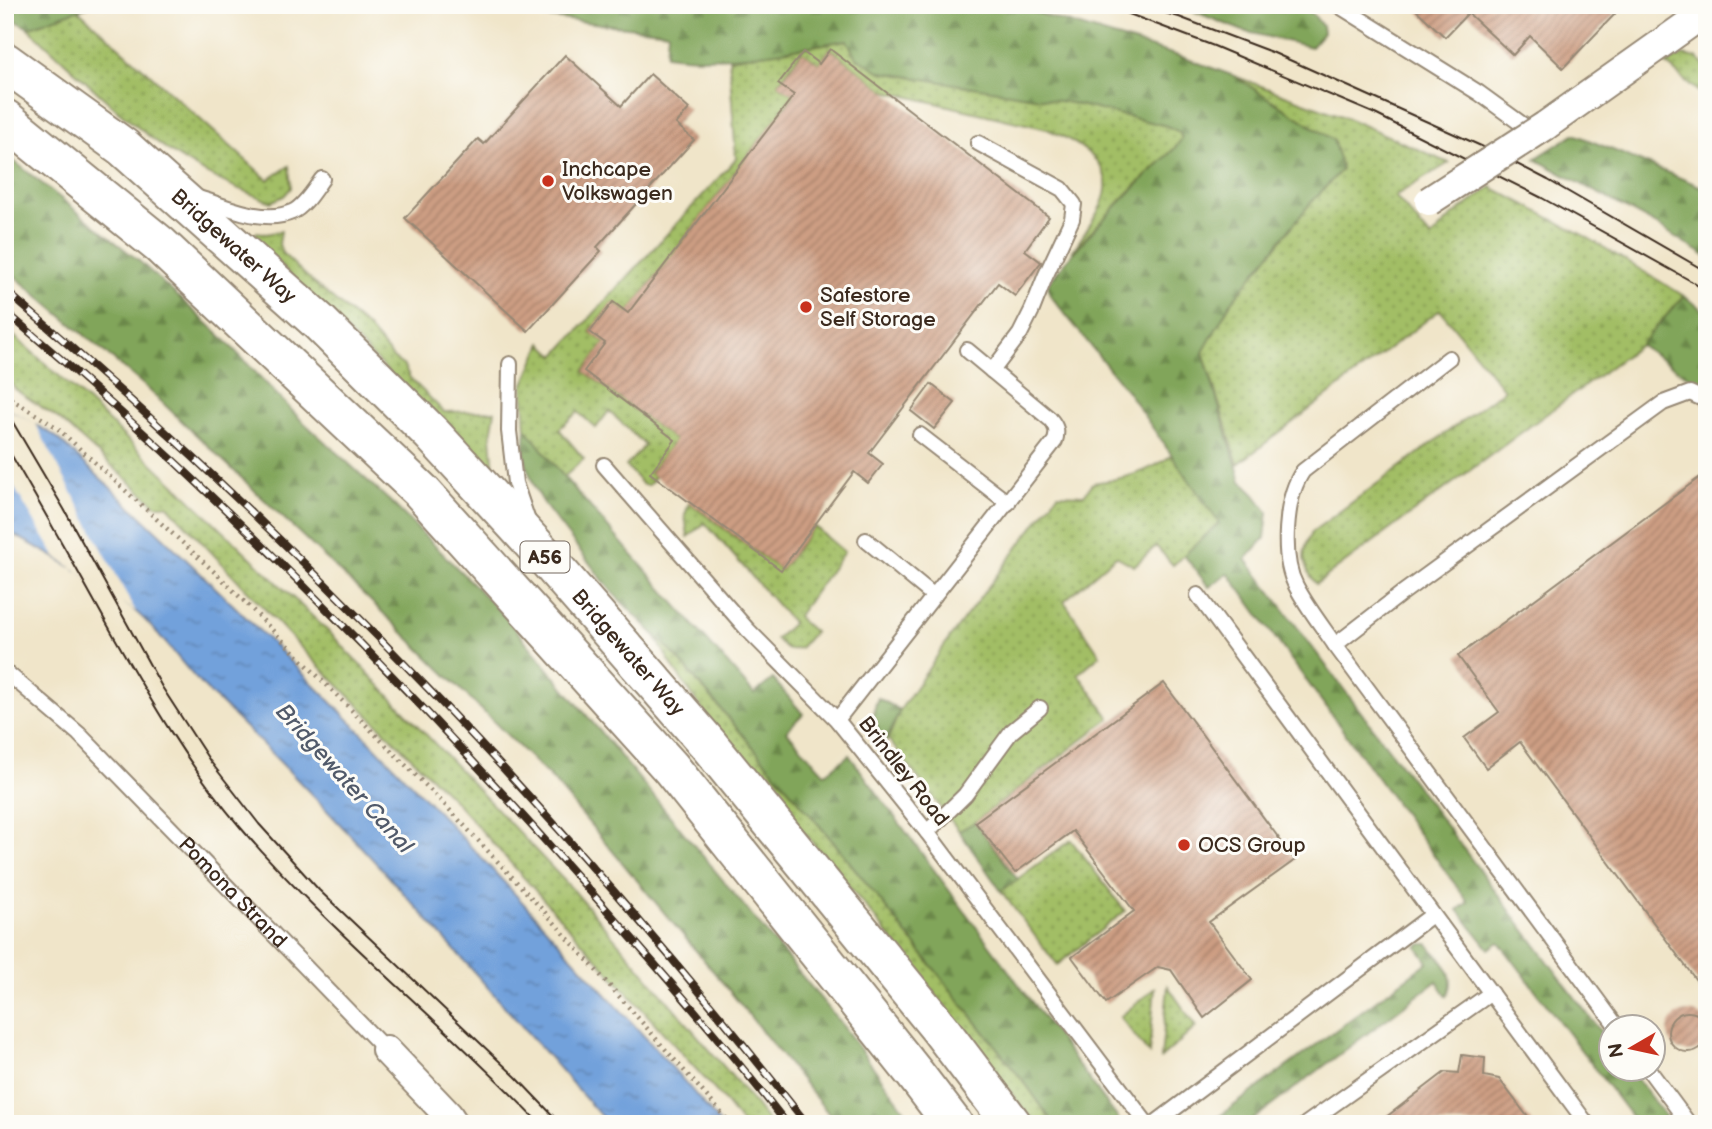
<svg xmlns="http://www.w3.org/2000/svg" width="1712" height="1129" font-family="'Balsamiq Sans',sans-serif">
<style>
.grass{fill:url(#grass-dots);stroke:#6e7442;stroke-width:2}
.forest{fill:url(#forest-firs);stroke:#5e683c;stroke-width:2}
.water{fill:url(#water-ripples);stroke:#56667c;stroke-width:2}
.pier{fill:#f0e5c9}
.building{fill:url(#building-hatch)}
.lines{fill:none;stroke-linecap:round;stroke-linejoin:round}
.service-casing{stroke:#968874;stroke-width:18}
.minor-casing{stroke:#968874;stroke-width:32}
.primary-casing{stroke:#968874;stroke-width:42}
.trunk-casing{stroke:#968874;stroke-width:42}
.path{stroke:#968874;stroke-width:4.5;stroke-dasharray:2 5;stroke-linecap:butt}
.service{stroke:#fff;stroke-width:14}
.minor{stroke:#fff;stroke-width:28}
.primary{stroke:#fff;stroke-width:38}
.trunk{stroke:#fff;stroke-width:38}
.tram{stroke:#3b2a1e;stroke-width:2}
.rail-casing{stroke:#3b2a1e;stroke-width:8}
.rail{stroke:#fdfcf7;stroke-width:5;stroke-dasharray:16;stroke-linecap:butt}
.minor-bridge-casing{stroke:#968874;stroke-width:32;stroke-linecap:butt}
.minor-bridge{stroke:#fff;stroke-width:28}
.poi-dot{fill:#c8321e;stroke:#fdfcf7;stroke-width:2.5}
.labels{text-anchor:middle;stroke-width:6;stroke-linejoin:round;paint-order:stroke}
.shield{fill:#fdfcf7;stroke:#75695f;stroke-width:2}
.shield-label{font-size:19px;font-weight:bold;fill:#3b2a1e}
.poi-label{font-size:21px;fill:#3b2a1e;stroke:#fdfcf7;text-anchor:start}
.street-label{font-size:21px;fill:#3b2a1e;stroke:#fdfcf7}
.water-label{font-size:23px;font-style:italic;fill:#515a6a;stroke:#fdfcf7}
</style>
<defs>
<pattern id="grass-dots" width="8" height="8" patternUnits="userSpaceOnUse" patternTransform="scale(1.75)"><rect width="8" height="8" fill="#a2be65"/><path d="M2 2h.1M6 6h.1" fill="none" stroke="#859b53" stroke-width="1.8" stroke-linecap="round"/></pattern>
<pattern id="forest-firs" width="22" height="20" patternUnits="userSpaceOnUse" patternTransform="scale(1.75)"><rect width="22" height="20" fill="#81a55a"/><path d="M5 1l3.5 6h-7zM16 11l3.5 6h-7z" fill="#6b874a"/></pattern>
<pattern id="water-ripples" width="26" height="14" patternUnits="userSpaceOnUse" patternTransform="scale(1.75)"><rect width="26" height="14" fill="#72a1db"/><path d="M2 4q2-2 4 0t4 0M15 11q2-2 4 0t4 0" fill="none" stroke="#5f83b1"/></pattern>
<pattern id="building-hatch" width="6" height="6" patternUnits="userSpaceOnUse" patternTransform="scale(1.75)"><rect width="6" height="6" fill="#cd9e83"/><path d="M-1 1l2-2M0 6l6-6M5 7l2-2" fill="none" stroke="#a8816b"/></pattern>
</defs>
<rect width="100%" height="100%" fill="#fdfcf7"/>
<filter id="ink" filterUnits="userSpaceOnUse"><feTurbulence type="fractalNoise" baseFrequency=".0143" numOctaves="2"/><feDisplacementMap in="SourceGraphic" scale="14" xChannelSelector="R" yChannelSelector="G"/><feConvolveMatrix kernelMatrix="1 2 1 2 8 2 1 2 1" color-interpolation-filters="sRGB"/></filter>
<filter id="wash" filterUnits="userSpaceOnUse"><feTurbulence type="fractalNoise" baseFrequency=".00686" numOctaves="4" result="noise"/><feDisplacementMap in="SourceGraphic" scale="28" xChannelSelector="R" yChannelSelector="G"/><feGaussianBlur stdDeviation="1.57" result="paint"/><feColorMatrix in="noise" values="0 0 0 0 0 0 0 0 0 0 0 0 0 0 0 0 0 1.4 0 .05"/><feComposite in="paint" operator="in"/></filter>
<g filter="url(#wash)">
<rect width="100%" height="100%" fill="#f0e5c9"/>
<!-- grass -->
<g class="grass">
<path d="M 77,9 L 268,180 L 289,166 L 291,188 L 284,196 L 271,202 C 245,192 218,181 193,166 C 134,132 79,74 28,28 Z"/>
<path d="M 848,40 L 1071,103 L 1167,126 L 1179,131 L 1182,138 L 1176,147 L 1128,193 L 1072,252 C 1082,236 1105,207 1106,189 C 1109,158 1070,139 1047,129 L 885,91 L 830,49 L 819,64 L 802,52 L 778,84 L 794,95 L 628,313 L 613,302 L 590,332 L 605,343 L 584,371 L 675,440 L 650,473 L 655,477 L 649,485 L 643,485 L 626,466 L 645,445 L 609,411 L 596,428 L 578,412 L 559,429 L 584,459 L 564,477 L 526,429 L 523,386 L 542,343 L 555,356 L 736,159 L 729,59 Z"/>
<polygon points="1683,55 1697,58 1707,67 1707,99 1666,64"/>
<path d="M 1234,76 L 1347,118 L 1449,163 L 1395,196 L 1431,238 L 1451,217 L 1491,187 L 1585,236 L 1684,296 L 1640,345 L 1316,584 C 1301,564 1301,553 1312,532 L 1504,390 L 1440,310 L 1238,464 L 1203,352 L 1230,304 L 1309,205 L 1342,169 L 1333,140 Z"/>
<polygon points="281,231 279,244 282,253 317,286 368,328 394,359 404,366 410,378 444,412 495,411 491,436 494,472 489,472 253,238 257,232 266,234"/>
<polygon points="5,328 84,398 332,635 576,893 742,1088 770,1124 742,1124 722,1098 454,800 309,656 167,505 156,505 59,419 16,390 5,376"/>
<path d="M 1172,455 L 1220,523 L 1173,565 L 1156,546 L 1134,566 L 1116,556 L 1064,601 L 1100,655 L 1078,674 L 1110,718 L 975,822 L 959,831 L 888,739 L 900,710 L 951,636 L 1058,494 L 1084,495 L 1093,483 C 1122,479 1148,473 1172,455 Z"/>
<polygon points="689,503 781,570 814,526 844,552 797,617 814,632 800,648 788,650 776,639 793,623 705,523 688,537 685,515"/>
<path d="M 654,634 L 676,656 L 836,845 L 1028,1087 L 1054,1124 L 1035,1124 C 967,1035 899,946 828,861 C 769,790 696,714 654,634 Z"/>
<polygon points="1071,840 1125,911 1057,965 1001,891"/>
<polygon points="1168,986 1196,1027 1161,1058"/>
<polygon points="1155,988 1149,1054 1120,1017"/>
</g>
<!-- forest -->
<g class="forest">
<polygon points="5,5 91,5 28,28 5,14"/>
<path d="M 443,5 L 1011,5 L 1182,57 L 1234,76 L 1333,140 L 1342,169 L 1309,205 L 1230,304 L 1203,352 L 1241,481 L 1255,495 L 1268,512 L 1265,538 L 1246,559 L 1610,1044 L 1610,1070 L 1630,1070 L 1671,1124 L 1637,1124 L 1499,942 L 1489,949 L 1458,910 L 1468,902 L 1228,573 L 1209,587 L 1184,555 L 1219,523 L 1127,391 L 1050,295 L 1048,284 C 1086,234 1131,191 1176,147 L 1182,138 L 1179,132 L 1167,126 L 1071,103 L 881,72 L 855,56 L 847,40 C 786,50 728,64 666,55 L 668,32 Z"/>
<polygon points="1178,5 1292,5 1313,14 1322,26 1323,33 1311,47 1243,31"/>
<polygon points="1574,134 1707,189 1707,257 1657,225 1535,159"/>
<polygon points="5,154 138,260 221,336 301,420 393,504 503,614 840,1022 915,1124 837,1124 724,984 553,780 378,608 146,387 5,268"/>
<polygon points="1684,296 1707,313 1707,389 1640,345"/>
<polygon points="526,429 564,477 754,694 773,679 803,714 786,731 825,774 849,755 1122,1124 1054,1124 1028,1087 836,845 676,656 612,592 546,507 535,488 527,467 524,450"/>
<path d="M 878,698 L 900,710 L 885,744 C 872,729 870,717 878,698 Z"/>
<polygon points="975,822 1018,880 1001,891 959,831"/>
<path d="M 1421,944 L 1428,944 C 1441,961 1459,974 1447,996 L 1437,981 L 1247,1124 L 1209,1124 L 1428,962 L 1417,947 Z"/>
</g>
<!-- water -->
<path class="water" d="M 5,408 L 54,435 C 238,605 416,782 583,969 C 629,1020 677,1070 720,1124 L 608,1124 C 478,977 352,828 210,693 C 183,668 163,634 135,611 C 96,579 50,554 5,530 Z"/>
<!-- pier -->
<polygon class="pier" points="5,408 35,423 136,612 55,556 5,472"/>
<g id="blocks">
<!-- building -->
<g class="building">
<polygon points="1411,5 1606,5 1615,14 1563,68 1530,36 1513,55 1468,13 1445,37"/>
<polygon points="830,49 1049,217 1025,250 1041,262 1015,296 998,283 869,453 883,464 868,483 854,472 781,570 650,473 675,440 584,371 605,343 590,332 613,302 628,313 794,95 778,84 803,52 819,64"/>
<polygon points="565,55 621,106 650,74 689,109 676,124 694,140 597,247 601,251 528,331 405,218 478,139 484,144"/>
<polygon points="931,384 955,403 934,429 911,411"/>
<polygon points="1707,472 1707,995 1520,742 1486,768 1464,738 1499,712 1458,656"/>
<polygon points="1164,683 1295,860 1209,922 1252,980 1204,1018 1171,970 1158,967 1106,1003 1072,957 1134,911 1073,831 1015,873 975,822"/>
<circle cx="1688" cy="1032" r="20"/>
<polygon points="1462,1055 1485,1058 1484,1076 1499,1079 1533,1124 1377,1124 1445,1072 1459,1073"/>
</g>
</g>
</g>
<g filter="url(#ink)">
<use href="#blocks" fill-opacity="0" stroke="#968874" stroke-width="2"/>
<g class="lines">
<defs>
<g id="service">
<polyline points="1338,5 1479,93 1534,133"/>
<polyline points="978,143 1062,189 1074,204 1072,219 1045,277 1032,310 1020,334 992,371"/>
<path d="M 195,197 C 224,205 262,225 292,212 C 304,207 314,190 322,179"/>
<polyline points="510,364 509,431 515,483 528,521"/>
<polyline points="920,435 1008,503"/>
<polyline points="604,465 747,629 837,720 927,832 1147,1124"/>
<polyline points="866,540 934,596"/>
<polyline points="1198,595 1587,1124"/>
<path d="M 1335,645 C 1322,626 1307,607 1296,586 C 1281,558 1285,497 1303,471 L 1449,358"/>
<path id="s1" d="M 5,671 L 79,734 L 386,1050"/>
<path d="M 837,720 L 1055,441 C 1058,431 1056,426 1050,419 L 967,350"/>
<polyline points="927,832 965,795 1011,732 1040,708"/>
<polyline points="1618,1028 1335,645 1401,594 1663,403 1690,393 1707,401"/>
<polyline points="1649,1070 1689,1124"/>
<polyline points="1154,1124 1432,915"/>
<polyline points="1306,1124 1491,993"/>
</g>
<g id="minor">
<polyline points="1545,126 1707,11"/>
<polyline points="386,1050 448,1115 454,1124"/>
</g>
<polyline id="primary" points="1701,5 1707,11"/>
<g id="trunk">
<path id="s2" d="M 5,62 L 123,147 L 319,322 L 432,434 L 540,551 L 708,744 L 940,1029 L 1012,1124"/>
<polyline points="5,119 160,245 421,491 671,768 915,1074 953,1124"/>
</g>
</defs>
<!-- service casing -->
<use href="#service" class="service-casing"/>
<!-- minor casing -->
<use href="#minor" class="minor-casing"/>
<!-- primary casing -->
<use href="#primary" class="primary-casing"/>
<!-- trunk casing -->
<use href="#trunk" class="trunk-casing"/>
<!-- path -->
<polyline class="path" points="5,395 56,427 222,579 447,807 552,920 731,1124"/>
<!-- service -->
<use href="#service" class="service"/>
<!-- minor -->
<use href="#minor" class="minor"/>
<!-- primary -->
<use href="#primary" class="primary"/>
<!-- trunk -->
<use href="#trunk" class="trunk"/>
<!-- tram -->
<g class="tram">
<polyline points="1095,5 1129,14 1214,46 1373,113 1542,198 1691,281 1707,292"/>
<polyline points="1137,5 1179,17 1274,53 1490,150 1548,180 1707,272"/>
<polyline points="5,409 64,509 162,687 210,761 259,824 319,890 516,1077 561,1124"/>
<path d="M 5,444 C 40,504 74,564 107,624 C 147,694 187,765 240,827 C 331,934 443,1021 540,1124"/>
</g>
<defs>
<g id="rail">
<path d="M 5,290 C 299,540 568,821 807,1124"/>
<path d="M 5,311 C 214,488 408,684 589,890 C 657,966 724,1043 787,1124"/>
</g>
</defs>
<!-- rail casing -->
<use href="#rail" class="rail-casing"/>
<!-- rail -->
<use href="#rail" class="rail"/>
<defs>
<polyline id="minor-bridge" points="1429,201 1545,126"/>
</defs>
<!-- minor-bridge casing -->
<use href="#minor-bridge" class="minor-bridge-casing"/>
<!-- minor-bridge -->
<use href="#minor-bridge" class="minor-bridge"/>
</g>
</g>
<!-- markers -->
<g class="poi-dot">
<circle cx="548" cy="181" r="7"/>
<circle cx="806" cy="307" r="7"/>
<circle cx="1184" cy="845" r="7"/>
</g>
<g class="labels">
<!-- shield labels -->
<rect class="shield" x="520.5" y="541.5" width="49" height="31" rx="5"/>
<g class="shield-label">
<text x="545" y="564">A56</text>
</g>
<!-- poi labels -->
<g class="poi-label">
<text x="562" y="176">Inchcape<tspan x="562" dy="24">Volkswagen</tspan></text>
<text x="820" y="302">Safestore<tspan x="820" dy="24">Self Storage</tspan></text>
<text x="1198" y="852">OCS Group</text>
</g>
<!-- street labels -->
<g class="street-label">
<text dy="7" stroke="none"><textPath href="#s2" startOffset="294">Bridgewater Way</textPath></text>
<text dy="7" stroke="none"><textPath href="#s2" startOffset="861">Bridgewater Way</textPath></text>
<text transform="translate(904 771) rotate(52)" y="7">Brindley Road</text>
<text dy="7" stroke="none"><textPath href="#s1" startOffset="318">Pomona Strand</textPath></text>
</g>
<!-- water labels -->
<g class="water-label">
<text transform="translate(345 778) rotate(48)" y="8">Bridgewater Canal</text>
</g>
</g>
<!-- margin -->
<rect width="1712" height="1129" fill="none" stroke="#fdfcf7" stroke-width="28"/>
<!-- north arrow -->
<g transform="translate(1632 1048) rotate(261)"><circle r="33" fill="#fdfcf7" stroke="#afa8a0" stroke-width="2"/>
<path d="M0-5L12 26L0 18L-12 26Z" fill="#c8321e"/>
<text y="-10" font-size="19" font-weight="bold" text-anchor="middle" fill="#3b2a1e">N</text>
</g>
</svg>
